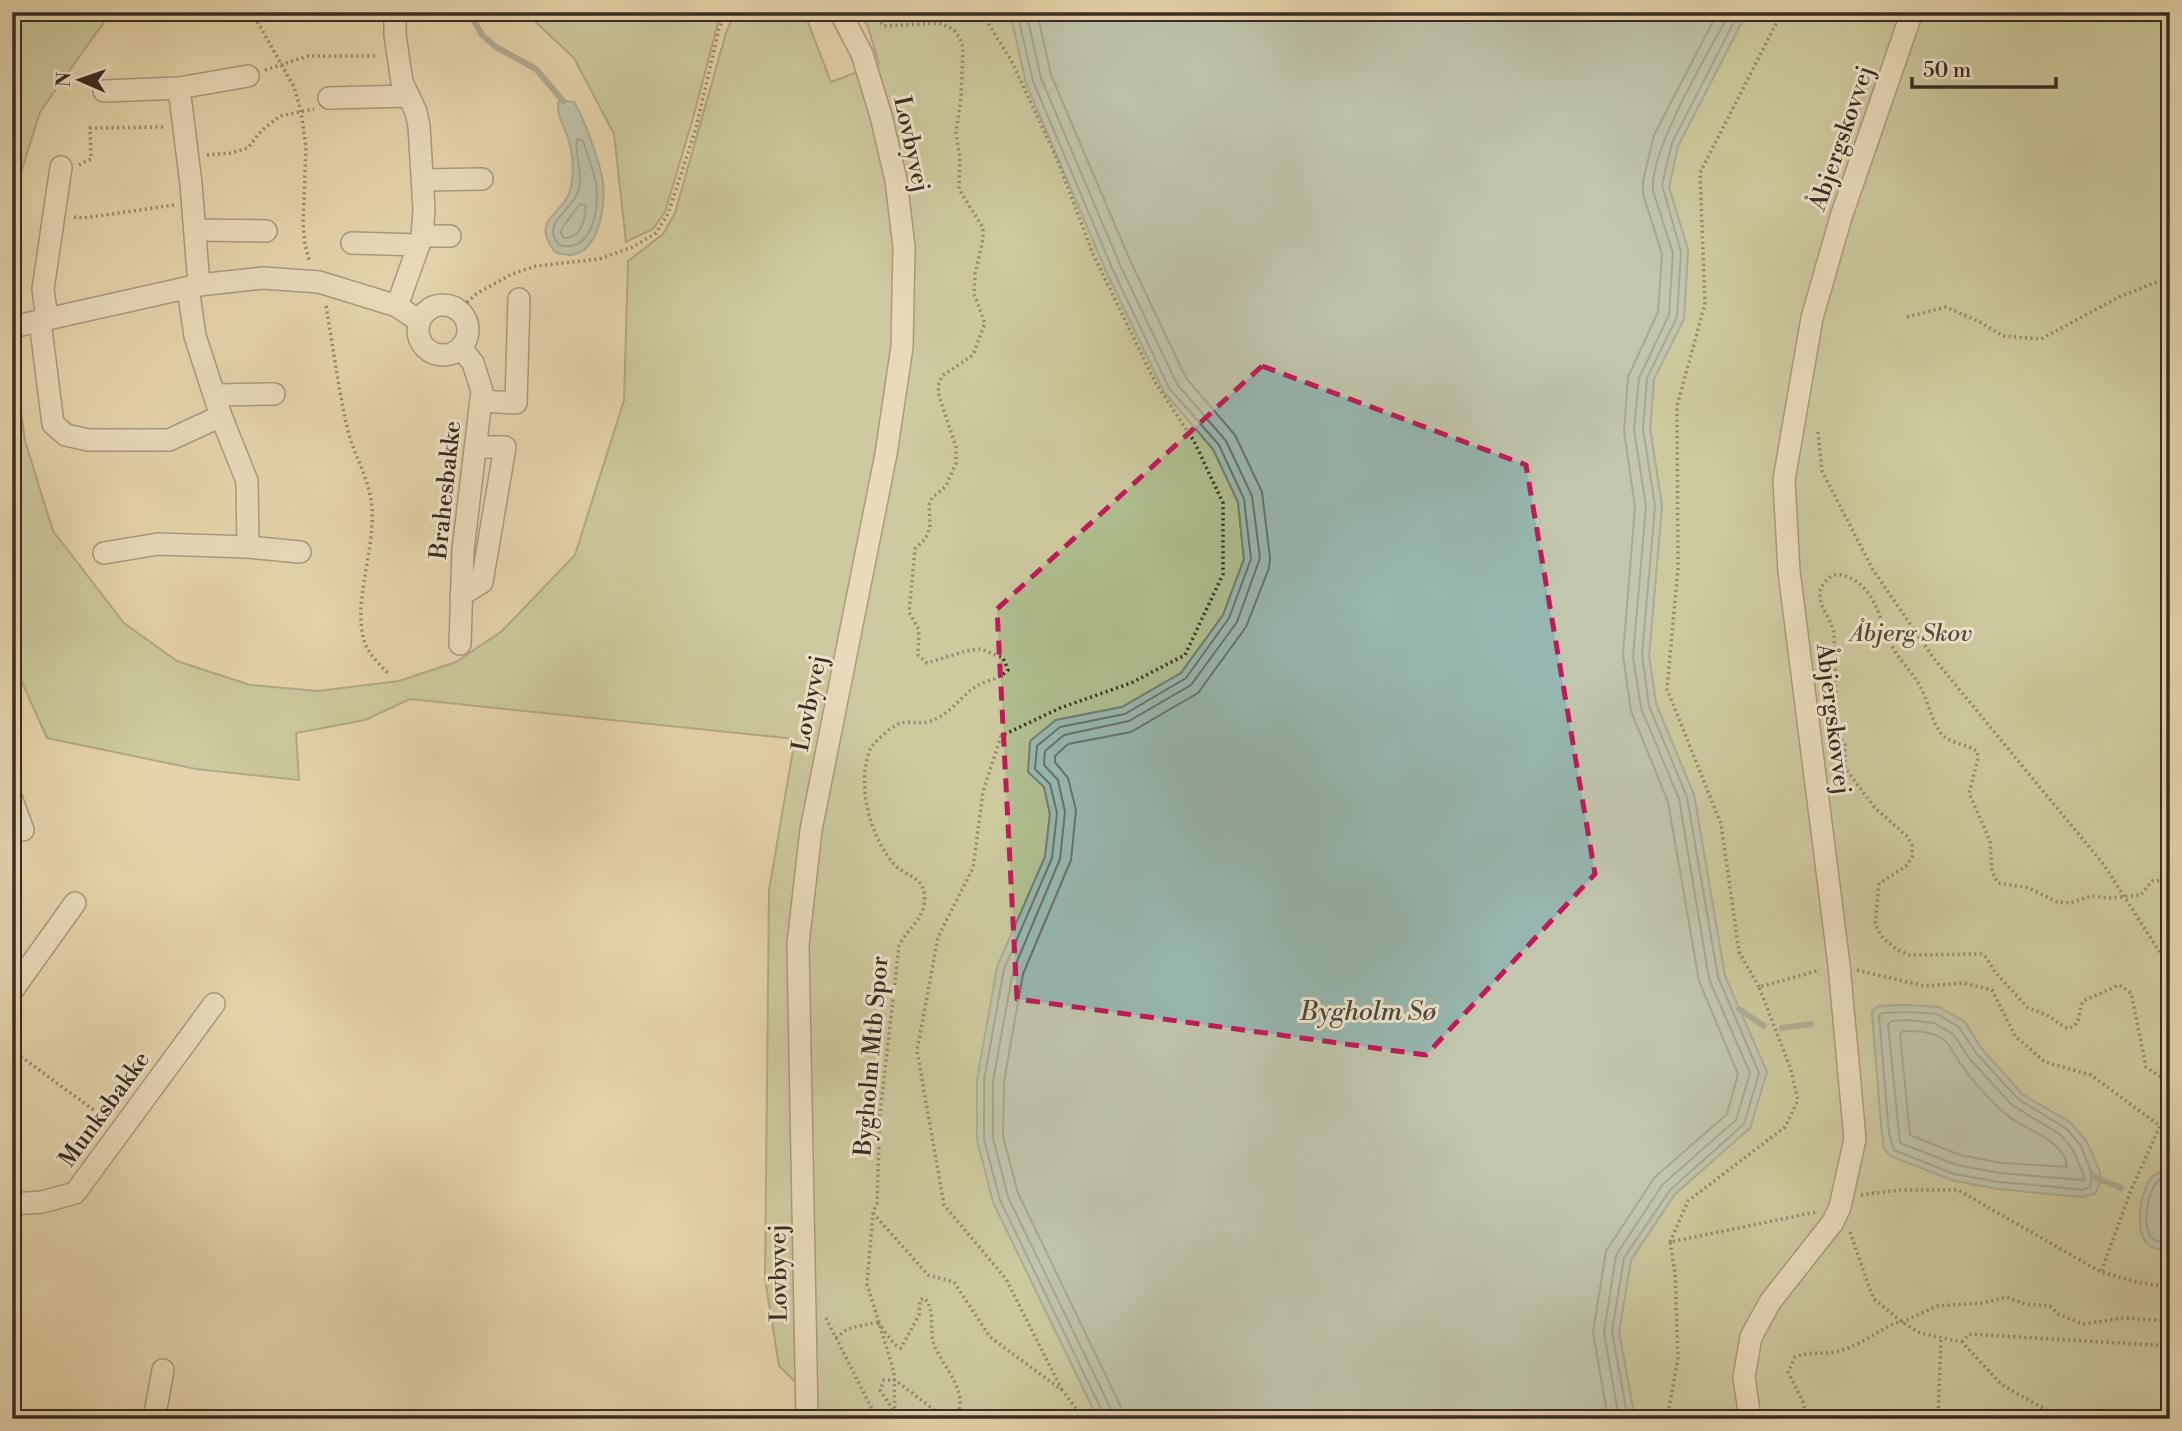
<svg xmlns="http://www.w3.org/2000/svg" width="2182" height="1431" font-family="'Libre Bodoni',serif">
<style>
.green{fill:#afbe8e;stroke:#747559;stroke-width:2;fill-rule:evenodd}
.water{fill:#96b7af;stroke:#707f77;stroke-width:2}
.lines{fill:none;stroke-linecap:round;stroke-linejoin:round}
.shore{stroke:#67726a;stroke-width:2}
.stream{stroke:#707f77;stroke-width:6}
.minor-casing{stroke:#635646;stroke-width:24}
.path{stroke:#382c24;stroke-width:3.5;stroke-dasharray:2 3.5;stroke-linecap:butt}
.minor{stroke:#eee3c9;stroke-width:21}
.marked{fill:none;stroke:#c2185b;stroke-width:5;stroke-dasharray:14 9;stroke-linejoin:round}
.labels{text-anchor:middle;stroke-width:6;stroke-linejoin:round;paint-order:stroke}
.street-label{font-size:24px;fill:#382c24;stroke:#eee3c9}
.park-label{font-size:24px;font-style:italic;fill:#504939;stroke:#eee3c9}
.water-label{font-size:26px;font-style:italic;fill:#4b4840;stroke:#eee3c9}
</style>
<rect width="100%" height="100%" fill="#e5d4ac"/>
<filter id="stains"><feTurbulence type="fractalNoise" baseFrequency=".00286" numOctaves="4"/><feColorMatrix values="0 0 0 0 .2 0 0 0 0 .09 0 0 0 0 .02 0 0 0 .5 -.17"/></filter>
<radialGradient id="worn" r=".72"><stop offset=".6" stop-color="#630" stop-opacity="0"/><stop offset="1" stop-color="#630" stop-opacity=".3"/></radialGradient>
<!-- green -->
<g class="green">
<polygon points="12,12 113,12 107,18 40,112 17,185 12,237"/>
<polygon points="525,12 721,12 693,118 665,212 653,229 626,242 614,134 574,58"/>
<polygon points="735,12 804,12 831,82 879,64 868,27 860,12 1010,12 1026,83 1106,271 1164,392 1213,449 1238,502 1244,559 1223,615 1181,673 1122,707 1056,720 1044,787 1050,814 1045,857 997,967 993,1202 1098,1419 816,1419 816,1402 779,1366 765,1279 769,890 795,739 410,699 365,720 296,733 299,780 196,769 47,738 12,660 12,346 25,441 53,531 124,623 177,661 250,685 318,691 399,681 456,662 502,631 575,555 624,400 628,261 663,234 675,213 726,33"/>
<path d="M 1747,12 L 2170,12 L 2170,1169 L 2166,1169 L 2158,1249 L 2170,1249 L 2170,1419 L 1635,1419 L 1619,1332 L 1631,1260 L 1675,1194 L 1750,1128 L 1766,1072 L 1725,976 L 1694,795 L 1656,704 L 1649,656 L 1662,506 L 1650,428 L 1654,379 L 1684,319 L 1688,250 L 1669,187 L 1678,146 ZM 1909,1005 L 1965,1022 L 1981,1048 L 2022,1094 L 2071,1123 L 2087,1142 L 2084,1197 L 1998,1189 L 1952,1180 L 1882,1135 L 1872,1012 L 1878,1006 Z"/>
</g>
<!-- water -->
<g class="water">
<polygon points="1010,12 1747,12 1678,146 1669,187 1688,250 1684,319 1654,379 1650,428 1662,506 1649,656 1656,704 1694,795 1725,976 1767,1072 1750,1128 1675,1194 1631,1260 1619,1332 1635,1419 1098,1419 993,1202 977,1140 977,1080 997,967 1045,857 1050,814 1044,787 1028,772 1030,741 1056,720 1122,707 1181,673 1223,615 1244,559 1238,502 1213,449 1164,392 1106,271 1026,83"/>
<path d="M 564,101 L 574,102 C 584,118 601,165 603,183 C 606,205 599,252 571,255 C 566,255 559,253 555,252 C 528,217 566,215 571,187 C 575,167 572,146 564,128 C 559,116 558,115 558,102 Z"/>
<polygon points="1909,1005 1939,1007 1965,1022 1981,1048 2022,1094 2071,1123 2087,1142 2100,1172 2100,1181 2096,1193 2084,1197 1998,1189 1952,1180 1890,1156 1884,1148 1882,1135 1872,1012 1878,1006"/>
<path d="M 2166,1169 L 2170,1169 L 2170,1249 C 2162,1249 2155,1250 2149,1245 C 2133,1231 2140,1191 2152,1177 C 2156,1173 2162,1171 2166,1169 Z"/>
</g>
<g class="lines">
<!-- shore -->
<g class="shore">
<polyline points="1017,12 1033,81 1112,268 1169,388 1219,445 1244,499 1251,559 1229,618 1186,678 1125,714 1060,727 1037,746 1035,769 1050,784 1057,813 1052,858 1004,969 984,1080 984,1139 1000,1200 1103,1413 1104,1419"/>
<polyline points="1026,12 1041,78 1120,265 1177,384 1226,441 1252,496 1260,558 1237,622 1191,685 1129,721 1064,735 1045,751 1044,765 1058,780 1065,812 1060,859 1013,971 993,1081 993,1138 1008,1197 1111,1409 1113,1419"/>
<polyline points="1037,12 1051,75 1130,260 1186,378 1235,435 1262,492 1270,558 1269,568 1246,627 1198,693 1131,732 1068,744 1055,756 1055,762 1068,778 1076,810 1071,860 1023,974 1004,1082 1003,1137 1018,1193 1120,1405 1123,1419"/>
<path d="M 577,139 L 583,141 C 587,154 593,169 596,183 C 600,208 592,254 559,245 C 541,224 569,212 577,194 C 585,176 574,156 577,139 Z"/>
<path d="M 580,204 L 586,206 C 585,220 581,239 564,238 L 561,233 L 562,228 Z"/>
<polygon points="1909,1012 1937,1014 1959,1027 1976,1053 2018,1099 2067,1129 2081,1146 2092,1174 2090,1187 2082,1190 2056,1187 1999,1182 1954,1174 1894,1150 1889,1133 1879,1016 1882,1013"/>
<polygon points="1909,1020 1934,1023 1953,1034 1969,1058 2012,1105 2061,1135 2073,1150 2084,1176 2083,1180 2000,1173 1957,1165 1900,1143 1888,1025 1891,1021"/>
<path d="M 1903,1031 C 1917,1031 1933,1031 1945,1041 C 1951,1046 1955,1056 1960,1063 C 1973,1081 1990,1102 2008,1116 C 2026,1130 2066,1141 2067,1167 L 2002,1163 L 1960,1155 L 1910,1135 L 1900,1035 Z"/>
<path d="M 2170,1176 C 2167,1177 2161,1179 2159,1180 C 2147,1190 2141,1228 2153,1239 C 2158,1243 2164,1242 2170,1242"/>
<polyline points="1608,1419 1593,1332 1606,1251 1655,1177 1727,1114 1738,1074 1699,981 1668,802 1631,711 1623,655 1635,507 1624,431 1628,377 1658,312 1662,254 1643,194 1643,181 1654,135 1718,12"/>
<path d="M 1619,1419 L 1604,1332 L 1616,1255 L 1663,1184 L 1736,1120 L 1750,1073 L 1709,979 L 1679,799 L 1641,708 L 1633,657 L 1646,506 L 1634,430 L 1639,378 L 1669,315 L 1673,253 L 1653,191 C 1649,150 1709,52 1730,12"/>
<polyline points="1628,1419 1612,1332 1624,1258 1670,1190 1744,1124 1759,1073 1718,977 1687,797 1649,706 1642,655 1655,506 1643,429 1647,378 1677,317 1681,252 1662,185 1672,143 1739,12"/>
</g>
<!-- stream -->
<g class="stream">
<polyline points="469,12 482,35 496,47 536,69 563,101"/>
<polyline points="1739,1009 1764,1026"/>
<polyline points="1782,1028 1811,1024"/>
<polyline points="2094,1177 2121,1188"/>
</g>
<defs>
<g id="minor">
<polyline points="395,12 395,35 402,82 416,112 419,126 424,210 422,236 397,306"/>
<polyline points="179,88 191,184 199,285"/>
<polyline points="104,91 179,88 248,76"/>
<polyline points="329,98 409,96"/>
<polyline points="424,180 482,179"/>
<polyline points="195,230 266,231"/>
<polyline points="422,236 450,236"/>
<polyline points="352,243 419,245"/>
<circle cx="443" cy="330" r="25"/>
<polyline points="47,319 43,289 61,167"/>
<polyline points="40,321 53,424 66,435 88,440 169,440 221,416"/>
<polyline points="12,327 199,285 263,278 319,282 397,306 419,321"/>
<polyline points="215,395 274,394"/>
<polyline points="481,401 516,403 519,299"/>
<polyline points="248,547 300,552"/>
<polyline points="104,553 158,544 248,547 247,481 221,416 195,336 188,288"/>
<polyline points="461,595 482,582 505,447 476,447"/>
<polyline points="460,644 463,550 482,391 473,363 461,348"/>
<polyline points="12,800 23,830"/>
<polyline points="12,991 75,903"/>
<polyline points="12,1204 42,1202 75,1193 214,1004"/>
<polyline points="154,1419 163,1370"/>
<polyline points="807,1419 798,944 811,830 886,454 902,347 904,247 896,180 881,116 862,54 840,12"/>
<polyline points="1750,1419 1744,1377 1751,1337 1770,1302 1833,1222 1840,1207 1855,1139 1839,965 1789,571 1784,480 1812,318 1841,217 1912,12"/>
</g>
</defs>
<!-- minor casing -->
<use href="#minor" class="minor-casing"/>
<!-- path -->
<g class="path">
<polyline points="252,12 294,87 301,111 306,148 303,223 305,245 310,263"/>
<path d="M 879,12 L 879,21 L 884,26 L 939,23 L 953,29 L 960,38 L 963,48 L 961,98 L 956,133 L 960,158 L 959,189 L 983,228 L 983,239 L 975,274 L 974,294 L 985,323 L 973,355 L 942,376 L 938,386 L 939,396 L 956,447 L 956,463 L 946,486 L 932,498 L 929,505 L 930,527 L 926,538 L 915,549 L 909,612 L 919,630 L 918,655 L 927,663 L 966,651 L 981,649 L 1003,658 L 1008,670 C 999,680 986,680 975,687 C 959,698 949,716 928,722 C 920,724 910,721 901,723 C 893,725 878,739 872,746 C 868,751 866,764 865,771 C 862,803 873,837 892,862 C 906,879 928,874 924,905 C 922,920 905,932 899,946 L 880,1114 L 877,1203 L 873,1213 L 867,1284 L 894,1372 L 895,1419"/>
<polyline points="977,12 986,20 1012,62 1057,159 1093,254 1155,382 1194,441 1223,503 1223,574 1185,655 1131,683 1060,708 1001,736 983,792 973,868 938,937 917,1051 944,1205 1006,1279 1062,1390"/>
<polyline points="265,70 308,56 378,56"/>
<polyline points="207,155 231,153 248,148 261,131 280,116 314,109"/>
<polyline points="79,165 91,159 90,128 164,127"/>
<polyline points="74,217 84,218 174,205"/>
<path d="M 326,306 C 333,346 338,387 347,427 C 353,454 370,479 372,508 C 375,550 353,602 364,640 C 368,654 379,664 389,674"/>
<polyline points="459,310 476,294 512,274 536,266 599,259 633,247 656,233 668,214 696,128 719,29 726,12"/>
<polyline points="1907,317 1946,307 1982,323 2003,336 2041,339 2121,296 2170,277"/>
<polyline points="1818,432 1822,471 1873,570 1935,660 2104,865 2170,968"/>
<path d="M 2170,879 L 2152,881 L 2141,895 L 2111,898 L 2091,896 L 2070,903 L 2057,902 L 2029,888 L 1998,883 L 1992,872 L 1990,841 L 1969,793 L 1978,759 L 1977,751 C 1966,744 1947,743 1940,732 C 1931,719 1928,702 1921,688 C 1913,673 1901,662 1893,648 C 1881,624 1876,588 1848,577 C 1841,574 1833,573 1828,579 C 1808,597 1830,614 1834,632 L 1837,730 L 1845,745 L 1845,768 L 1875,808 L 1908,837 L 1912,846 L 1912,857 L 1906,866 L 1879,884 L 1875,925 L 1883,938 L 1896,949 L 1909,955 L 1981,954 L 1985,956 L 1995,972 L 2027,1007 L 2048,1016 L 2068,1029 C 2083,1023 2077,1013 2083,1001 L 2119,985 L 2131,993 L 2146,1067 L 2170,1083"/>
<polyline points="1857,970 1924,986 1964,983 1992,990 2015,1036 2045,1062 2091,1075 2160,1126 2131,1190 2101,1272"/>
<polyline points="1759,987 1739,952 1721,824 1667,689 1678,569 1677,406 1705,304 1700,173 1782,12"/>
<polyline points="12,1050 106,1119"/>
<polyline points="1861,1195 1900,1190 1958,1190 2101,1272 2140,1283 2170,1287"/>
<polyline points="873,1213 928,1275 954,1282 990,1337 1062,1390 1084,1419"/>
<polyline points="1850,1232 1873,1298 1902,1322 1920,1333 1962,1342 2002,1385 2062,1419"/>
<polyline points="1670,1242 1688,1201 1785,1127 1798,1100 1790,1067 1759,987 1820,970"/>
<polyline points="826,1318 877,1419"/>
<path d="M 878,1323 C 885,1330 893,1346 901,1348 L 919,1315 L 920,1300 L 924,1298 C 937,1311 928,1329 934,1345 C 941,1362 958,1380 960,1399 C 961,1406 958,1414 953,1419"/>
<polyline points="836,1338 847,1329 878,1322"/>
<polyline points="1962,1342 1969,1334 2170,1346"/>
<polyline points="899,1419 880,1390 884,1380 895,1380 946,1419"/>
<polyline points="1667,1419 1678,1358 1675,1273 1670,1242 1816,1212"/>
<path d="M 1806,1419 L 1804,1404 L 1788,1372 L 1795,1357 C 1809,1351 1824,1355 1839,1351 C 1859,1346 1876,1332 1895,1323 L 1902,1322 L 1937,1306 L 1982,1303 L 2007,1297 L 2025,1304 L 2050,1306 L 2058,1314 L 2083,1324 L 2123,1318 L 2170,1321"/>
<polyline points="1938,1419 1941,1338"/>
</g>
<!-- minor -->
<use href="#minor" class="minor"/>
</g>
<!-- marked area -->
<path d="M0 0H2182V1431H0ZM 1262,366 L 1526,465 L 1595,874 L 1426,1055 L 1017,999 L 997,609 Z" fill="#e5d4ac" fill-opacity=".55" fill-rule="evenodd"/>
<path class="marked" d="M 1262,366 L 1526,465 L 1595,874 L 1426,1055 L 1017,999 L 997,609 Z"/>
<g class="labels">
<!-- street labels -->
<g class="street-label">
<text transform="translate(1841 138) rotate(-71)" y="8">Åbjergskovvej</text>
<text transform="translate(912 144) rotate(78)" y="8">Lovbyvej</text>
<text transform="translate(445 490) rotate(-84)" y="8">Brahesbakke</text>
<text transform="translate(809 703) rotate(-79)" y="8">Lovbyvej</text>
<text transform="translate(1834 719) rotate(83)" y="8">Åbjergskovvej</text>
<text transform="translate(871 1056) rotate(-85)" y="8">Bygholm Mtb Spor</text>
<text transform="translate(104 1109) rotate(-54)" y="8">Munksbakke</text>
<text transform="translate(778 1273) rotate(-91)" y="8">Lovbyvej</text>
</g>
<!-- park labels -->
<g class="park-label">
<text x="1911" y="641">Åbjerg Skov</text>
</g>
<!-- water labels -->
<g class="water-label">
<text x="1368" y="1020">Bygholm Sø</text>
</g>
</g>
<!-- margin -->
<rect width="2182" height="1431" fill="none" stroke="#e5d4ac" stroke-width="42"/>
<rect x="14" y="14" width="2154" height="1403" fill="none" stroke="#382c24" stroke-width="3.5"/>
<rect x="21" y="21" width="2140" height="1389" fill="none" stroke="#382c24" stroke-width="2"/>
<!-- north arrow -->
<g transform="translate(80 80) rotate(272)" stroke="#eee3c9" stroke-width="5" paint-order="stroke">
<path d="M0-5L12 26L0 18L-12 26Z" fill="#382c24"/>
<text y="-10" font-size="19" font-weight="bold" text-anchor="middle" fill="#382c24">N</text>
</g>
<!-- scale -->
<path d="M1912 77v10h144v-10" fill="none" stroke="#382c24" stroke-width="3.5"/>
<text x="1923" y="77" font-size="21" fill="#382c24" stroke="#eee3c9" stroke-width="5" paint-order="stroke">50 m</text>
<rect width="100%" height="100%" filter="url(#stains)"/>
<rect width="100%" height="100%" fill="url(#worn)"/>
</svg>
